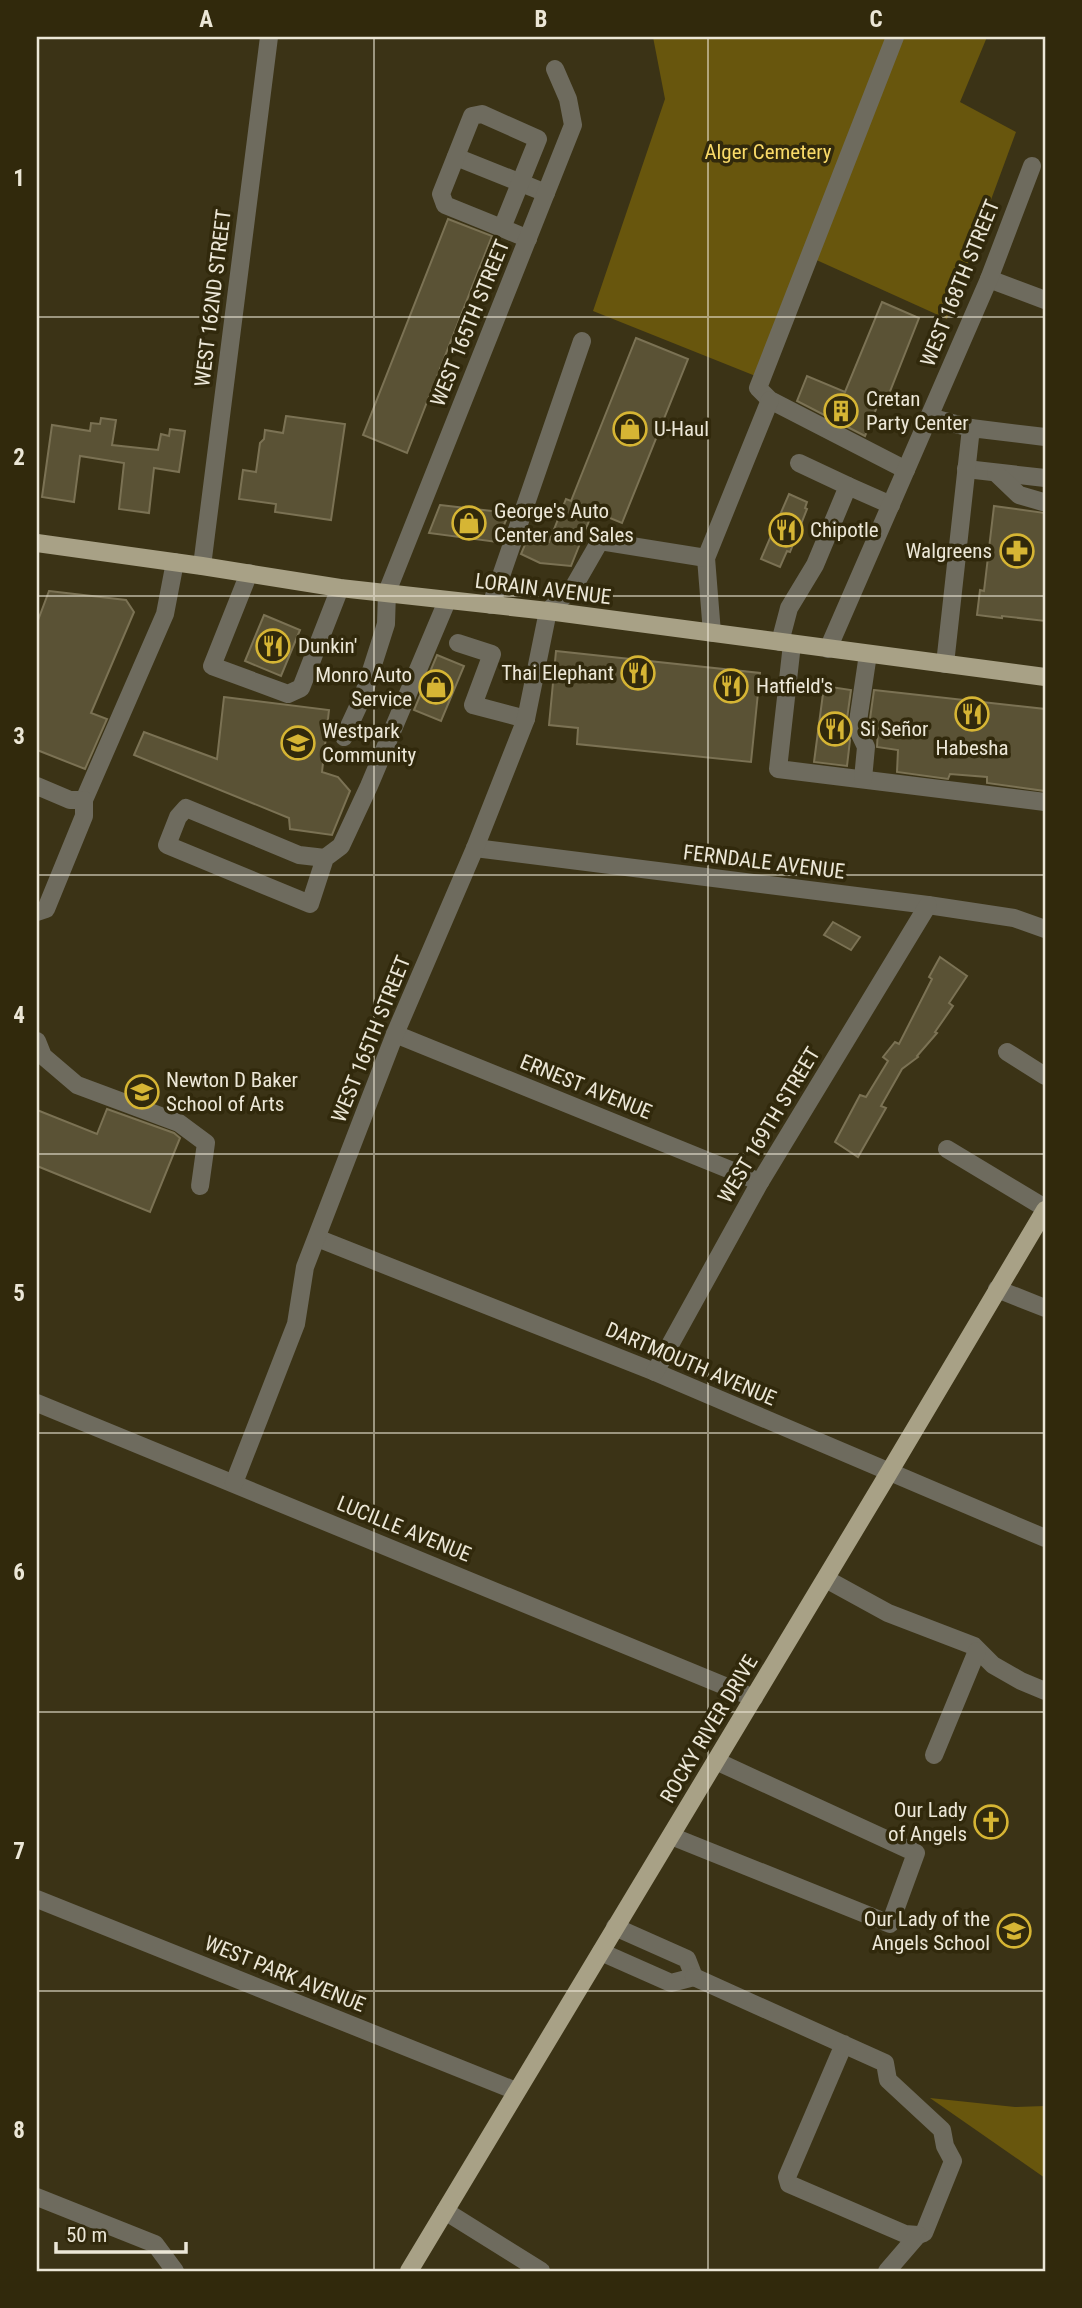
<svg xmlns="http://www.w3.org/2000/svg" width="1082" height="2308" font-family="'Roboto Condensed',sans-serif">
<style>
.green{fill:#68560d}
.building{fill:#5a5235;stroke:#7b7254;stroke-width:2}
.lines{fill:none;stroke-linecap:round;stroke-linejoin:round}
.minor{stroke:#6e6b5e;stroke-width:18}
.major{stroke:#a8a186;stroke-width:18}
.grid{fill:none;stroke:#ece7d7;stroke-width:2;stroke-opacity:0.55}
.labels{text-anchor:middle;stroke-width:7;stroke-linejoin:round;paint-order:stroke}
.park-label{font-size:21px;fill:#f9da68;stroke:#31290c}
.street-label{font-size:21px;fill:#ece7d7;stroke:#31290c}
.poi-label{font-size:21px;fill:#ece7d7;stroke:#31290c;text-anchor:start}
.neatline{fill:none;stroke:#ece7d7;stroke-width:2.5}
.grid-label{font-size:23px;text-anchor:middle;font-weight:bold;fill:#ece7d7}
</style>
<rect width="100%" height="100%" fill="#3b3316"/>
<!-- green -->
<g class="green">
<polygon points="653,37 987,37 960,102 1016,132 947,319 812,258 763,379 593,311 665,99"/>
<polygon points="930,2098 1015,2107 1045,2106 1045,2178"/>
</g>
<!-- building -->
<g class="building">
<polygon points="448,219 492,236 407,453 363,435"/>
<polygon points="882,302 919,318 887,399 881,397 865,436 797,401 807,376 845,392"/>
<polygon points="636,338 688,359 622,523 593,511 571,566 540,563 521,554 530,533 549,542 566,499 571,501"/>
<polygon points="286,416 345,424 331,520 275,512 276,504 239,499 243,470 256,472 260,443 264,439 265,430 283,433"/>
<polygon points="101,418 116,420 112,445 158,450 161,434 169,436 170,429 185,431 179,472 154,468 149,513 119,509 124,463 80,456 74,502 42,497 52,425 90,431 91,423 100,424"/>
<polygon points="789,494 807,502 805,508 807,509 790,552 787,551 780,567 761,559"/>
<polygon points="440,505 509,513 497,542 429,533"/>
<polygon points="994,506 1045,513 1045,621 1002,616 1002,618 977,615 980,590 984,591"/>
<polygon points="49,591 126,600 134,612 91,713 107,719 85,769 37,750 37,623"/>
<polygon points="264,615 300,630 281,676 245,661"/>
<polygon points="556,651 760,673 751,762 577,744 578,728 549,725"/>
<polygon points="437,655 464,666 441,721 414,710"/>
<polygon points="824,686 851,690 846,726 850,740 847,766 814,762"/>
<polygon points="874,690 1045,709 1045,791 987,783 987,777 950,774 948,779 897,772 898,750 877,747 878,730 869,726"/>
<polygon points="224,697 329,710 322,772 338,777 350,791 332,835 290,829 289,818 134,755 144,732 217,759"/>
<polygon points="833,922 860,937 851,950 824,935"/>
<polygon points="940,957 967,976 949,1003 953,1006 935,1032 937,1033 917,1056 918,1057 902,1069 881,1106 886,1108 858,1157 835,1142 860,1095 866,1097 888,1061 883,1057 895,1042 899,1044 932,979 929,977"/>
<polygon points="107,1109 174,1133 180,1138 150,1212 37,1166 37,1110 97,1134"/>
</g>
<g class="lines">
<!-- minor -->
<g class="minor">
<polyline points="895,37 758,388 770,400 906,470"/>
<polyline points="456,157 546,193"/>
<path d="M 502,228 L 538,139 L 482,114 L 472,116 L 441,194 L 445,205 C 472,216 500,227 528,239"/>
<polyline points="989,279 1045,300"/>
<polyline points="929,417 971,428"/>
<polyline points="799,463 848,486"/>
<polyline points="966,469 1045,478"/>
<polyline points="996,473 1019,495 1043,502"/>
<polyline points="202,566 269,37"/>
<polyline points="249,573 212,666 288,694 301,688 340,588"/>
<polyline points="491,605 582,341"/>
<polyline points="712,633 706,558 770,400"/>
<polyline points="780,642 789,608 815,565 848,486 891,505"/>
<polyline points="458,643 492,654 473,705 526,719"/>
<polyline points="792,644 778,769 1045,802"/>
<polyline points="828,649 989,279 1032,166"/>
<polyline points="945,664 971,428 1045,437"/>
<polyline points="344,737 363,696 386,624 387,592 573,125 568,99 555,69"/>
<polyline points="863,779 866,747 857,728 868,654"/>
<polyline points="37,786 70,800 84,800 165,614 175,562"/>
<polyline points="475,848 928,905 1014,918 1045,929"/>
<polyline points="325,858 299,855 186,808 178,817 167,845 310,904 325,858 341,846 369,786 447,601"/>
<polyline points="37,912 46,909 84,816 84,800"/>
<polyline points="395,1034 760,1182"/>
<polyline points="37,1041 43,1056 77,1085 179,1123 206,1143 200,1186"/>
<polyline points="1007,1052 1045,1076"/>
<polyline points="947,1149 1045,1208"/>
<polyline points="317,1238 655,1372 1045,1538"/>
<polyline points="997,1289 1045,1308"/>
<polyline points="655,1372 760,1182 928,905"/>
<polyline points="37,1403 754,1698"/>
<polyline points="234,1483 296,1324 305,1267 395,1034 475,848 526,719 548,611 573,588 600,541 706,558"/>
<polyline points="826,1579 888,1613 974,1646 993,1665 1021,1681 1045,1691"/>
<polyline points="934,1755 977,1651"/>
<polyline points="671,1836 890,1924 916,1853 716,1761"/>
<polyline points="37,1899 516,2091"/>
<polyline points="601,1952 671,1983 694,1977 687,1959 615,1927"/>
<polyline points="694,1977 885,2063 888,2080 942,2130 945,2146 953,2161 924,2233 918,2235 905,2234 789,2184 787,2177 844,2044"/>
<polyline points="37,2197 155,2244 175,2271"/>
<polyline points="445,2211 541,2271"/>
<polyline points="887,2271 918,2235"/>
</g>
<!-- major -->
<g class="major">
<polyline points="37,543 202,566 340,588 548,611 1045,677"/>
<polyline points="409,2271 881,1486 1045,1210"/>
</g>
</g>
<!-- grid -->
<path class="grid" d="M 374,37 L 374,2271M 708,37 L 708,2271M 37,317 L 1045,317M 37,596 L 1045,596M 37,875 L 1045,875M 37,1154 L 1045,1154M 37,1433 L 1045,1433M 37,1712 L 1045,1712M 37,1991 L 1045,1991"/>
<!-- icons -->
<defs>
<symbol id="building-ring" viewBox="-11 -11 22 22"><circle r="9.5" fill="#31290c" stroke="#d6b534" stroke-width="1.5"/><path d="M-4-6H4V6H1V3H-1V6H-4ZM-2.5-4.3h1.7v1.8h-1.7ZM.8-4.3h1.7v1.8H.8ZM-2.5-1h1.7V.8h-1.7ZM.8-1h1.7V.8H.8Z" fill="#d6b534"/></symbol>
<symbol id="shop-ring" viewBox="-11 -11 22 22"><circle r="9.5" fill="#31290c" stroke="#d6b534" stroke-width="1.5"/><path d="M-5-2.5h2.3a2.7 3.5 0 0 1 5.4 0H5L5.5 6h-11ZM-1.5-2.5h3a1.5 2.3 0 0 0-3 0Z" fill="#d6b534"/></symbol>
<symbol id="restaurant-ring" viewBox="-11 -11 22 22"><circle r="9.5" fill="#31290c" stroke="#d6b534" stroke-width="1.5"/><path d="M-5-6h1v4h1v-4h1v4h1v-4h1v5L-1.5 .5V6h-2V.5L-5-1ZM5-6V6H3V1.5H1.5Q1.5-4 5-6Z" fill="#d6b534"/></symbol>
<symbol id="pharmacy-ring" viewBox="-11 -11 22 22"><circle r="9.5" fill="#31290c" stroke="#d6b534" stroke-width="1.5"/><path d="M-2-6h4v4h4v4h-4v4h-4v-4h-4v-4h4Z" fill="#d6b534"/></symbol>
<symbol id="school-ring" viewBox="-11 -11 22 22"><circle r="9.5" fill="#31290c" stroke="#d6b534" stroke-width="1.5"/><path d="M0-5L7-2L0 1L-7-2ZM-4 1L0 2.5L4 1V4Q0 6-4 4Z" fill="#d6b534"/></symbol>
<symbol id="church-ring" viewBox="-11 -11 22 22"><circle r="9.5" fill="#31290c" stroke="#d6b534" stroke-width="1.5"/><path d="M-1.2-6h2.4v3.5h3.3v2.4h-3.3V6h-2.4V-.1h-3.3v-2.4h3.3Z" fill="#d6b534"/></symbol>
</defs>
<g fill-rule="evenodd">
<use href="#building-ring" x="822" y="392" width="38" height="38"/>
<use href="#shop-ring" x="611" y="410" width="38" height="38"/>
<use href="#shop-ring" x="450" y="504" width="38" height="38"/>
<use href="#restaurant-ring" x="767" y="511" width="38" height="38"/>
<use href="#pharmacy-ring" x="998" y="532" width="38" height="38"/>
<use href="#restaurant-ring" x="254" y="627" width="38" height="38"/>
<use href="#restaurant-ring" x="619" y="654" width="38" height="38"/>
<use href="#restaurant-ring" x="712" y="667" width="38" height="38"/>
<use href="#shop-ring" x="417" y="668" width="38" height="38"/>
<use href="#restaurant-ring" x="953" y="695" width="38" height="38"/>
<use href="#restaurant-ring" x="816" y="710" width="38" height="38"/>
<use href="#school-ring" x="279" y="724" width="38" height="38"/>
<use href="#school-ring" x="123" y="1073" width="38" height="38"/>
<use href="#church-ring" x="972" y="1803" width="38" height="38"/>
<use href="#school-ring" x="995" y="1912" width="38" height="38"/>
</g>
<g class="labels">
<!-- park labels -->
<g class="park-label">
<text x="768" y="159">Alger Cemetery</text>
</g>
<!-- street labels -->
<g class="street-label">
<text transform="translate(960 283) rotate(-68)" y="7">WEST 168TH STREET</text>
<text transform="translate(213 298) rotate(-83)" y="7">WEST 162ND STREET</text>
<text transform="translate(470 323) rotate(-68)" y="7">WEST 165TH STREET</text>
<text transform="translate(543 589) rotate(7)" y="7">LORAIN AVENUE</text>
<text transform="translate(764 862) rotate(7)" y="7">FERNDALE AVENUE</text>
<text transform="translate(371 1039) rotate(-68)" y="7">WEST 165TH STREET</text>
<text transform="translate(586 1087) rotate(22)" y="7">ERNEST AVENUE</text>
<text transform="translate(769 1125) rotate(-59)" y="7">WEST 169TH STREET</text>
<text transform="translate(691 1364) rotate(23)" y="7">DARTMOUTH AVENUE</text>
<text transform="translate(404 1529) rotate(22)" y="7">LUCILLE AVENUE</text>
<text transform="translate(709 1729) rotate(-59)" y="7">ROCKY RIVER DRIVE</text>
<text transform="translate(285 1974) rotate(22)" y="7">WEST PARK AVENUE</text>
</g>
<!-- poi labels -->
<g class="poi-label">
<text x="866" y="406">Cretan<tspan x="866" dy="24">Party Center</tspan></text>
<text x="654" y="436">U-Haul</text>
<text x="494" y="518">George's Auto<tspan x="494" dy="24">Center and Sales</tspan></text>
<text x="810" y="537">Chipotle</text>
<text x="992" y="558" text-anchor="end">Walgreens</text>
<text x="298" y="653">Dunkin'</text>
<text x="614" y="680" text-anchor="end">Thai Elephant</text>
<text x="412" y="682" text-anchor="end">Monro Auto<tspan x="412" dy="24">Service</tspan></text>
<text x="756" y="693">Hatfield's</text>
<text x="860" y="736">Si Señor</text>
<text x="322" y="738">Westpark<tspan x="322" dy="24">Community</tspan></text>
<text x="972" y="755" text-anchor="middle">Habesha</text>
<text x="166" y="1087">Newton D Baker<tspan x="166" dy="24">School of Arts</tspan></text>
<text x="967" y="1817" text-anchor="end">Our Lady<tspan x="967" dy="24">of Angels</tspan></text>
<text x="990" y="1926" text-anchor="end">Our Lady of the<tspan x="990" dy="24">Angels School</tspan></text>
</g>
</g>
<!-- border -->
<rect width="1082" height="2308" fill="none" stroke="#31290c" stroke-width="77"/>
<!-- scale -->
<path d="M56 2242v10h130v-10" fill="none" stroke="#ece7d7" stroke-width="3.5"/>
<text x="66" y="2242" font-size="21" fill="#ece7d7" stroke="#31290c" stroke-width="5" paint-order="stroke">50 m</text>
<rect x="38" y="38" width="1006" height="2232" class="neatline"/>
<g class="grid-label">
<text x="206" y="27">A</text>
<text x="541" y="27">B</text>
<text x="876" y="27">C</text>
<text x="19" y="186">1</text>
<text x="19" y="465">2</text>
<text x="19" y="744">3</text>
<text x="19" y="1023">4</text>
<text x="19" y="1301">5</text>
<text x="19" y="1580">6</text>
<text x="19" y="1859">7</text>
<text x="19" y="2138">8</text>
</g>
</svg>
